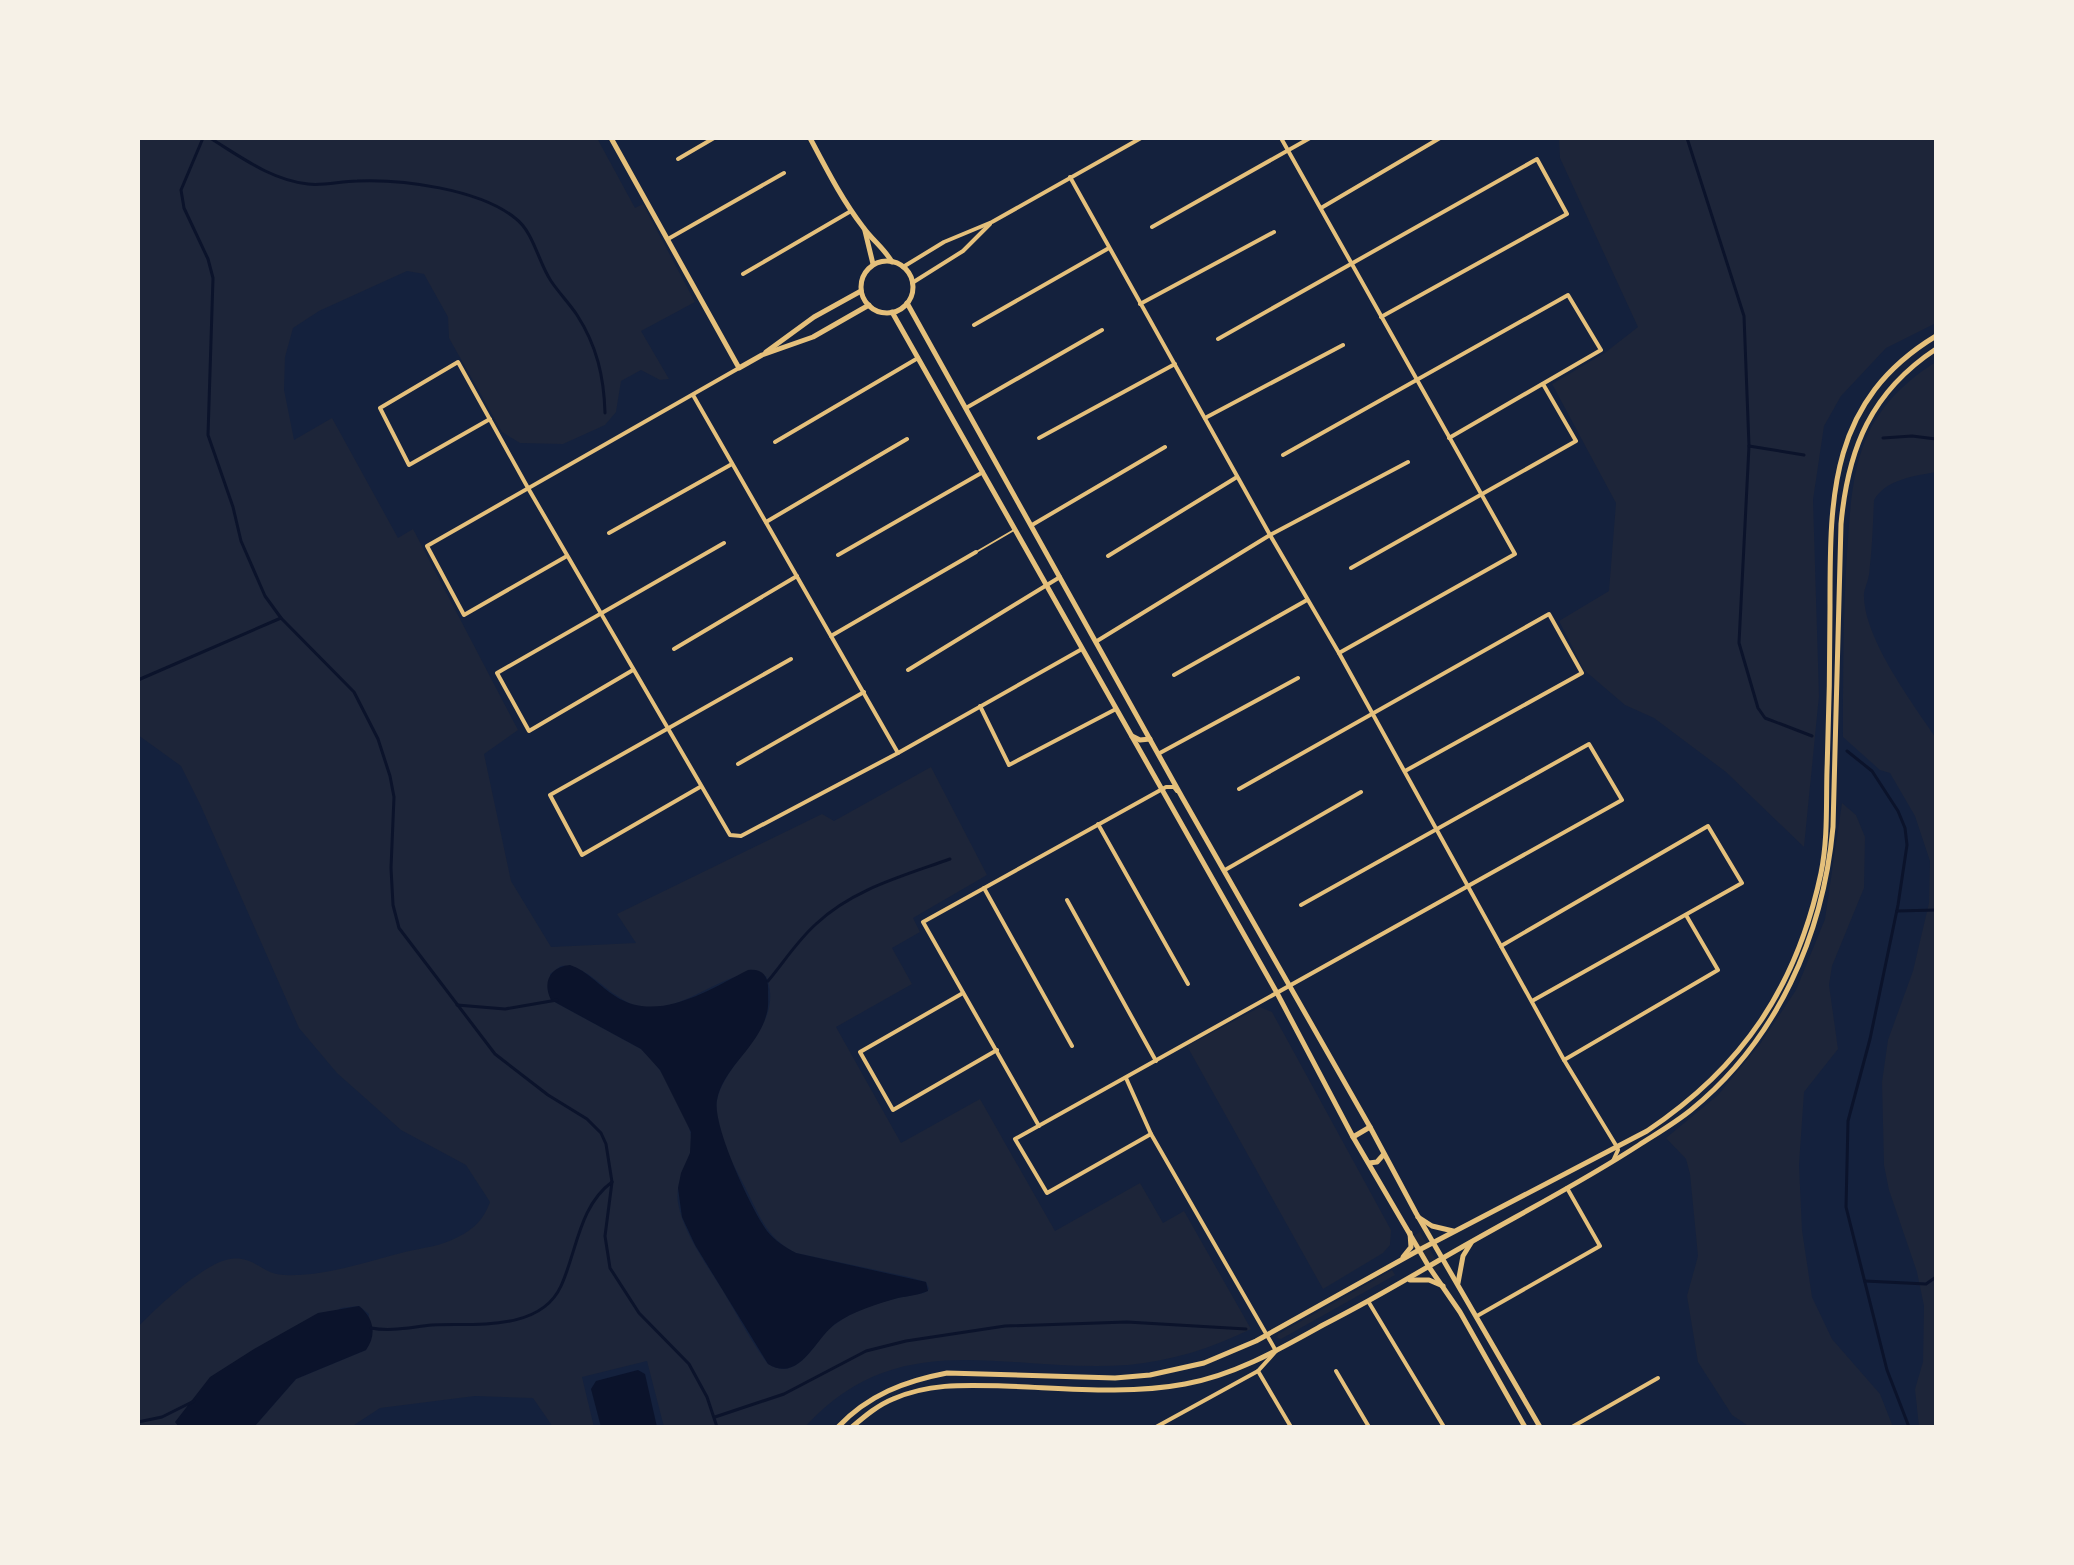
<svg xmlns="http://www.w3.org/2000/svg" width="2074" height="1565" font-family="'Zilla Slab',serif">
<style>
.green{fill:#1d2539;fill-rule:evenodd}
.water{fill:#0b132b}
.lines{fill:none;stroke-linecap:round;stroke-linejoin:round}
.stream{stroke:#0b132b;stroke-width:3}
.service{stroke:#e5c07b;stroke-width:2}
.minor{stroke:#e5c07b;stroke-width:4}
.tertiary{stroke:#e5c07b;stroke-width:5}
.secondary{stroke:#e5c07b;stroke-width:5}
</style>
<rect width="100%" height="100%" fill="#14213d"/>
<!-- green -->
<g class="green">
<path d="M 138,138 L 597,138 L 635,208 L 643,204 L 695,302 L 641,331 L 669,379 L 660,380 L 641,370 L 621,381 L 616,412 L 605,425 L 563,444 L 520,443 L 502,432 L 449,338 L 448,317 L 424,274 L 407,271 L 319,311 L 293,328 L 285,357 L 284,390 L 294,440 L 332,418 L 398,538 L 413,529 L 518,730 L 484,754 L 511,881 L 551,947 L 636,943 L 617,914 L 822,814 L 834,821 L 931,767 L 987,875 L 913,918 L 920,932 L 892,948 L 912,984 L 836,1027 L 901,1143 L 980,1099 L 1055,1231 L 1140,1183 L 1163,1223 L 1184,1211 L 1251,1329 C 1212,1348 1172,1361 1128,1365 C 1007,1374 900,1322 805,1427 L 664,1427 L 647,1361 L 582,1377 L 594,1427 L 553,1427 L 533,1398 L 475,1396 L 380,1408 L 351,1427 L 254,1427 L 296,1379 L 366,1350 L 369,1314 L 359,1306 L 341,1308 L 176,1422 L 179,1427 L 138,1427 L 138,1327 C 157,1307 200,1267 226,1260 C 253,1253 262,1275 284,1275 C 325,1277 365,1262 405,1252 C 422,1248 442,1246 458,1237 C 474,1229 484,1219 490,1202 L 466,1165 L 401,1130 L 337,1073 L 299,1028 L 200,804 L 181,766 L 138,735 ZM 561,966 C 588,962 611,1002 642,1007 C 676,1012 704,987 735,977 C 744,974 756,976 766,976 C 788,1029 718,1062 716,1108 C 714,1133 737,1170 748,1193 C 760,1218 769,1240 796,1253 L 909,1277 L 926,1282 L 929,1289 L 924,1293 C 892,1298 850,1308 826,1332 C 815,1344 807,1360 792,1367 C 783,1371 776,1368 768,1364 C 752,1343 739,1318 726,1296 C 709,1267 684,1236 678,1203 C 675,1182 686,1169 691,1150 C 697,1124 661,1065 641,1049 L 551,1000 L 550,974 Z"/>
<polygon points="1559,138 1936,138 1936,323 1886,348 1841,396 1824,426 1813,500 1819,696 1804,847 1726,772 1654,718 1625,705 1584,670 1559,621 1609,591 1616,503 1552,384 1606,352 1638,327 1560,158"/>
<path d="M 1936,362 L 1936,472 C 1915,476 1886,479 1874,500 C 1873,525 1872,550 1869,575 C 1868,581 1865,587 1864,593 C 1862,636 1913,704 1936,738 L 1936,1427 L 1919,1427 L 1915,1389 L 1923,1362 L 1924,1306 L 1917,1272 L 1889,1190 L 1884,1165 L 1882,1082 L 1888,1040 L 1913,971 L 1929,903 L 1930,861 L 1915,816 L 1890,773 L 1880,770 L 1843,737 C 1843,676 1843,614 1847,553 C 1850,512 1851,470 1869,432 C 1883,403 1908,379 1936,362 Z"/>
<polygon points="1842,803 1856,815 1865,837 1864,888 1832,966 1829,985 1838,1049 1804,1092 1799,1165 1802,1230 1812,1297 1832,1339 1880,1394 1893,1427 1750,1427 1732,1415 1698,1362 1687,1296 1698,1256 1690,1174 1686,1159 1666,1138 1718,1095 1760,1044 1796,990 1825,919"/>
<polygon points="1260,1007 1272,1012 1391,1230 1390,1245 1383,1253 1323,1289 1187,1046"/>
<polygon points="1420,1232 1441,1269 1433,1274 1412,1237"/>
<polygon points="1392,1270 1395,1275 1281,1339 1277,1338 1278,1334"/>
</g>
<!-- water -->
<g class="water">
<path d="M 570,965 C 587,970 600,987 615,996 C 657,1024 709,990 748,970 C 763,968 769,977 768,992 C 768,1000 769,1008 766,1016 C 757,1048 723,1068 717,1100 C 712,1125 751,1209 767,1231 C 775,1241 785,1247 796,1253 L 926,1282 L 928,1291 C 919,1295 908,1296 898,1298 C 877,1304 853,1311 835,1324 C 814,1340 800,1383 768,1364 L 695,1245 L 682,1217 L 678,1188 L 681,1173 L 690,1153 L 691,1132 L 660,1070 L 641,1049 L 551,1000 C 542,982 550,967 570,965 Z"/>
<path d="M 359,1306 C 374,1318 377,1335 366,1350 L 296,1379 L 254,1427 L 179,1427 L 175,1422 L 210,1377 L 254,1349 L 318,1313 Z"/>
<polygon points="638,1370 645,1374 657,1427 601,1427 591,1389 596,1381"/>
</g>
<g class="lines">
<!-- stream -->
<g class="stream">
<polyline points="203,138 181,190 184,208 208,259 213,278 208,435 233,507 241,541 265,596 281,618 354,692 378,739 390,776 394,797 391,868 393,905 399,928 495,1054 548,1095 587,1119 601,1133 606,1144 612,1182 605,1236 610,1268 639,1313 689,1364 707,1397 717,1427"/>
<path d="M 210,138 C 241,157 271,180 308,184 C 324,186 341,181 357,181 C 402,179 479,189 515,218 C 534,232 538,262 551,281 C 559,293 569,303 577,315 C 597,346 604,377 605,413"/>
<polyline points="1687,138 1744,316 1749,446 1739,643 1758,708 1765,718 1812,736"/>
<polyline points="1883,438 1912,436 1936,439"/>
<polyline points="1749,446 1804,455"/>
<polyline points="138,680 281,618"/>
<polyline points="1847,751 1872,771 1898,811 1905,828 1907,845 1898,905 1870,1039 1848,1121 1846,1207 1887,1370 1909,1427"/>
<polyline points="1897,911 1936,910"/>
<path d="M 768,981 C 784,962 797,941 816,924 C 853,889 903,876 950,859"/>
<polyline points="457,1005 505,1009 557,1000"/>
<polyline points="1865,1281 1926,1284 1936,1277"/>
<path d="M 371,1328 C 391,1332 411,1327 432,1325 C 474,1323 540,1332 561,1286 C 577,1251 579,1206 612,1182"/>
<polyline points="715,1417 784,1394 866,1351 906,1341 1005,1326 1127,1322 1246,1329"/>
<polyline points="138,1422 162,1417 194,1401"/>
</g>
<!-- service -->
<polyline class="service" points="978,551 1014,530"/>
<!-- minor -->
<g class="minor">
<polyline points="1281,138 1515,554 1339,653"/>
<polyline points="678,159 714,138"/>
<polyline points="1070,177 1270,535 1339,653 1564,1060 1617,1147 1618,1150 1613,1161"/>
<polyline points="1321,208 1440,138"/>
<polyline points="1152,227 1310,138"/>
<polyline points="668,239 784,173"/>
<polyline points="903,267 944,242 992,222 1141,138"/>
<polyline points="743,274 851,211"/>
<polyline points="912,283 963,251 990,224"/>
<polyline points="1140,304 1274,232"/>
<polyline points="974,325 1109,248"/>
<polyline points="1218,339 1537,159 1567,214 1381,317"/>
<polyline points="693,395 898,753"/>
<polyline points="966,408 1102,330"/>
<polyline points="1205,418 1343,345"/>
<polyline points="490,419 409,465 380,408 458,362 528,488 730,835 741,836 898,753 1082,649"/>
<polyline points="1039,438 1175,364"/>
<polyline points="775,442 918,358"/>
<polyline points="1283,455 1568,295 1601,350 1449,438"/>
<polyline points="766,522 907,439"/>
<polyline points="1032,525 1165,447"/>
<polyline points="609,533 732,464"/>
<polyline points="838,555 983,472"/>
<polyline points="567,556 464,615 427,546 739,368"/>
<polyline points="1108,556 1237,477"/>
<polyline points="1351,568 1576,441 1543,384"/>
<polyline points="831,636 976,552"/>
<polyline points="1097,641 1270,535 1408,462"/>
<polyline points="674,649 797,576"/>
<polyline points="633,670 529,731 497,673 724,543"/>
<polyline points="908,670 1060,577"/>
<polyline points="1174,675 1307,600"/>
<polyline points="980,706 1009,765 1116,709"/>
<polyline points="1158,754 1298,678"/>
<polyline points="738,764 864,692"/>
<polyline points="700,787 582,855 550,795 791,659"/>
<polyline points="1239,789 1549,614 1582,673 1405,771"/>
<polyline points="1098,824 1188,984"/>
<polyline points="1225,870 1361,792"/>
<polyline points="984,888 1072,1046"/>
<polyline points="1067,900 1156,1061"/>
<polyline points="1501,946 1708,826 1742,883 1532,1001"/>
<polyline points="963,993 860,1052 893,1110 997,1050"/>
<polyline points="1564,1060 1718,970 1686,915"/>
<polyline points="1126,1078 1151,1134 1276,1351 1258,1371 1156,1427"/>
<polyline points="1039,1126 923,922 1166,787 1174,787 1177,791"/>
<polyline points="1151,1134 1047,1193 1015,1139 1622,800 1589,744 1301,905"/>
<polyline points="1368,1301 1444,1427"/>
<polyline points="1477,1316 1600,1246 1567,1188"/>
<polyline points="1258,1371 1291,1427"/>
<polyline points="1336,1371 1369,1427"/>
<polyline points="1572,1427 1658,1378"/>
</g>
<!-- tertiary -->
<g class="tertiary">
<polyline points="611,138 739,368 762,355 813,337 869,305"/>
<path d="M 810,138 C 826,168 842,200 863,227 C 872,240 884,248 892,262"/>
<polyline points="865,231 873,264"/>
<circle cx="887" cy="287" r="26"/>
<polyline points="907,303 1182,797 1370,1127 1416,1213 1540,1427"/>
<polyline points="892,312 1277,993 1353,1137 1429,1267 1460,1312 1525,1427"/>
<polyline points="766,352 814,317 861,291"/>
<polyline points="1132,736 1140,740 1150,739"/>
<polyline points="1353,1137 1370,1127"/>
<polyline points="1369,1163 1377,1162 1384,1154"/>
</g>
<!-- secondary -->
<g class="secondary">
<polyline points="1418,1217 1432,1226 1453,1231"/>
<polyline points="1403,1257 1411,1247 1410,1233"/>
<polyline points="1410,1280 1429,1280 1443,1286"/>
<polyline points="1458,1283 1463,1256 1471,1243"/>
<path d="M 838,1427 C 868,1395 905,1381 947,1373 L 1115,1378 L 1150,1375 L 1204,1363 L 1256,1341 L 1419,1250 L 1647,1131 C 1743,1067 1797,986 1821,873 C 1828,839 1826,804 1827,770 C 1829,716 1830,661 1830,607 C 1830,496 1829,401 1936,336"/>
<path d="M 852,1427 C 865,1416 878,1405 893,1399 C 929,1383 966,1385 1004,1386 C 1063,1388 1127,1395 1185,1384 C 1235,1375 1280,1349 1323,1325 C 1364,1304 1404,1281 1443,1258 C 1508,1220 1576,1186 1639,1145 C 1656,1134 1675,1123 1691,1110 C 1777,1040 1823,936 1833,827 L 1841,524 C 1848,448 1871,392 1936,349"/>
</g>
</g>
<!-- border -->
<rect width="2074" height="1565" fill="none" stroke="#f6f1e7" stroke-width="280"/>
</svg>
